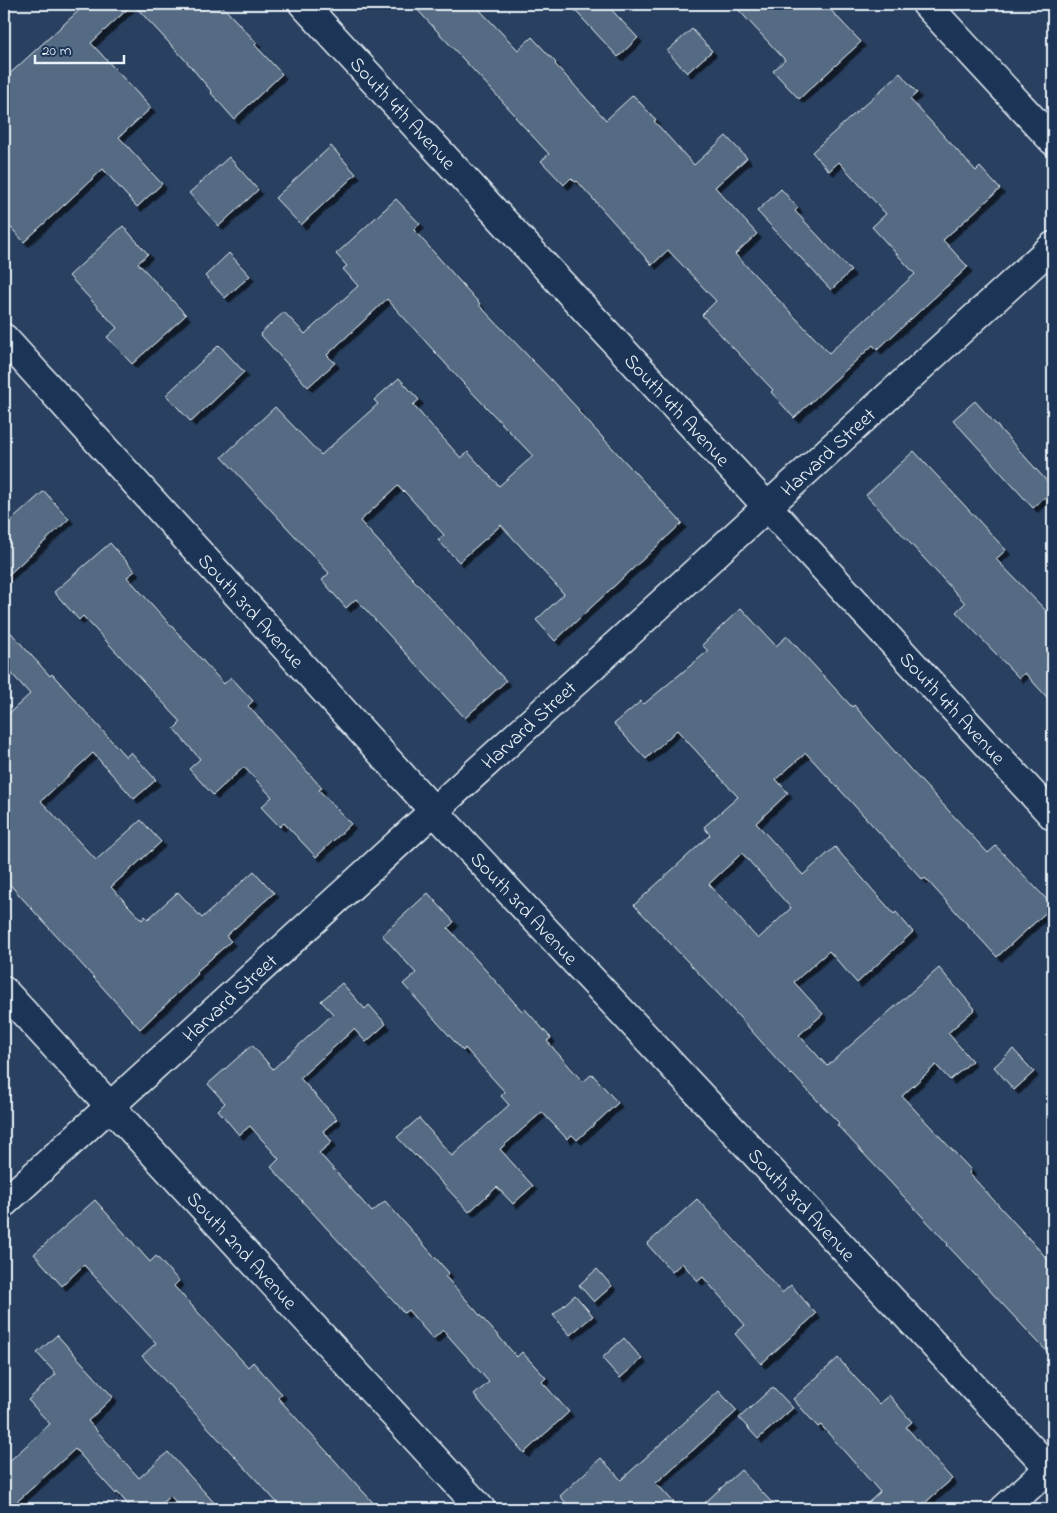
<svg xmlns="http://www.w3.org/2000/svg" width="1057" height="1513" font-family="'Indie Flower',sans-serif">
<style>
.building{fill:#556a83;stroke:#e8f1f8;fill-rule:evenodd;filter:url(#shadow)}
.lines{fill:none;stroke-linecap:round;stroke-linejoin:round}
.minor-casing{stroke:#e8f1f8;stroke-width:31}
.minor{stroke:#1d3557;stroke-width:28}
.labels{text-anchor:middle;stroke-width:5;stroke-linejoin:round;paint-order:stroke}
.street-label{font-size:20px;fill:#e8f1f8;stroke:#1d3557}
</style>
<defs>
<filter id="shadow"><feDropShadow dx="4.5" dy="4.5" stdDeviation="0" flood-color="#0009"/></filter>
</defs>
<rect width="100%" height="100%" fill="#294061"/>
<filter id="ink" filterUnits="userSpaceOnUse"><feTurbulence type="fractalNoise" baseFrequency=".02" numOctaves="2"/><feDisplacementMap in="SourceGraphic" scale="10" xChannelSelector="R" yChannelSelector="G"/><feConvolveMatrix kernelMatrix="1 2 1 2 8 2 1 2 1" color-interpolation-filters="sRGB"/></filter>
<g filter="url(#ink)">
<!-- building -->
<g class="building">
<polygon points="86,4 220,4 257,43 255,45 282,74 234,119 211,93 212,92 186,61 133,4 91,43 151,108 119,137 162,184 137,207 103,169 24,242 4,220 4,79"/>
<polygon points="412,4 474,4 518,50 532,37 556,63 555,64 606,120 633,95 656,120 654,121 694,165 726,136 747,158 715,187 757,234 735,254 829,353 915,274 872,227 886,214 839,162 829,171 812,152 900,73 917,93 910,99 976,171 980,167 1000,189 943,240 968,267 877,350 873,345 794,418 771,392 773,390 702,315 716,301 668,250 652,265 577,181 575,182 571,178 564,185 541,161 549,154 515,117 516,116"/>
<polygon points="569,4 606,4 638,38 618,57"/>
<polygon points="733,4 825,4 861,42 799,99 773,71 785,60"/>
<polygon points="692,29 712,51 687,73 667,51"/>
<polygon points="331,146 356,174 301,225 275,198"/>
<polygon points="229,157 258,190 219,226 189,193"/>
<polygon points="781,189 798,208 795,211 851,271 831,290 757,211"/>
<polygon points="396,199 420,224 414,230 480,304 479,305 555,384 579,410 578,411 682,523 555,641 536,620 564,594 501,525 459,562 438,540 444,535 404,491 403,492 398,486 360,521 506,681 465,718 356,599 346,608 322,580 329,573 222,457 275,407 321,455 378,404 374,400 399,378 419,400 413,405 461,458 468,452 499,486 533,456 464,384 387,299 327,355 335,363 308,387 260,334 284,312 305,334 358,286 343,269 347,266 336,254"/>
<polygon points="123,226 148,254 138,263 186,315 132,364 107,337 117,328 69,276"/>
<polygon points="229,253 250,276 225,298 205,276"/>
<polygon points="219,345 244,372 191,422 166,395"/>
<polygon points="975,401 1053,488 1053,490 1033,508 953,420"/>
<polygon points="914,451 1006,550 996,559 1053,618 1053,704 1025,673 1019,678 956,612 965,603 866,495"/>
<polygon points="44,491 69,519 4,579 4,527"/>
<polygon points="110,543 135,571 127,577 224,684 231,677 253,701 248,706 322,788 319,790 351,824 316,857 284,823 280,827 261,807 272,797 244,767 213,795 189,769 200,759 174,729 181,722 83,616 79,620 54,592"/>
<path d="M 741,608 L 776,646 L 787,636 L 852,707 L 854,705 L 910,769 L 988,853 L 996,846 L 1053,906 L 997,957 L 925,878 L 923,880 L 806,753 L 776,779 L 788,793 L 756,823 L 803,875 L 835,847 L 894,914 L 896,912 L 913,932 L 857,983 L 829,951 L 794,982 L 823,1014 L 799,1035 L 827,1066 L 939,968 L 975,1009 L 948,1033 L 972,1061 L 950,1080 L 936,1065 L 902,1096 L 971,1170 L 969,1173 L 1053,1265 L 1053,1358 L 947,1245 L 948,1244 L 837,1125 L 839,1123 L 792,1074 L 791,1075 L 725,1001 L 634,905 L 710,835 L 704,827 L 738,797 L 677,730 L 646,759 L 614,724 L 641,701 L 644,704 L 708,651 L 702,645 ZM 742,853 L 791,908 L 758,939 L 709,884 Z"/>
<polygon points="4,625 50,676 52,674 126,757 131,752 156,780 134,799 93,753 41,801 96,860 141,820 161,842 111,887 142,920 145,916 148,919 178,892 202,918 254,871 274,893 226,936 231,941 196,972 198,974 140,1029 4,878 4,718 30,694 4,665"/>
<polygon points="428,893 454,922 448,928 522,1011 525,1009 551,1038 547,1041 583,1082 592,1074 618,1103 577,1140 572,1135 567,1139 542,1112 500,1149 533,1186 513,1204 497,1187 469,1212 416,1155 415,1156 397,1137 419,1118 452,1156 509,1105 501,1096 505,1092 465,1048 463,1051 403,984 416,973 382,935"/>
<polygon points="342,983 365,1009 369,1005 386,1024 366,1042 354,1029 300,1078 337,1119 323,1131 332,1142 319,1153 372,1212 385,1201 449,1273 445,1276 517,1357 522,1352 546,1378 542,1382 569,1412 524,1453 474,1395 489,1382 443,1330 433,1339 408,1310 404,1313 271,1167 279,1159 250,1126 239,1135 218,1110 225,1103 208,1084 252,1045 273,1069 333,1014 321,1001"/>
<polygon points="1013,1049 1034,1072 1014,1090 994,1067"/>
<polygon points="697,1199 782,1293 791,1285 816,1314 761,1364 735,1334 745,1325 703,1277 698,1281 682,1263 672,1272 647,1244"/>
<polygon points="95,1200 150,1262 156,1256 179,1281 174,1286 248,1367 253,1362 282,1394 278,1398 379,1509 283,1509 142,1356 156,1343 84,1265 62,1286 34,1254"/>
<polygon points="597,1269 612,1286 594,1302 579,1285"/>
<polygon points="575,1295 593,1316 570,1335 553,1315"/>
<polygon points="57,1335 113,1397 88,1421 139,1478 168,1452 220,1509 183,1509 170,1496 155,1509 132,1509 117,1492 116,1494 75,1449 9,1509 4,1509 4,1466 50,1424 28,1400 56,1374 37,1353"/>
<polygon points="624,1338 642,1359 620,1378 602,1358"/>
<polygon points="838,1358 879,1404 889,1395 912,1422 906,1427 952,1479 918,1509 861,1509 880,1492 821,1425 818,1427 793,1399"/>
<polygon points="773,1387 793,1408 758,1439 739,1418"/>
<polygon points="719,1391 737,1411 656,1483 680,1509 571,1509 560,1496 601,1458 621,1480"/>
<polygon points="741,1470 778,1509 698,1509"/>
</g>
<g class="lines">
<defs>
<g id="minor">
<path id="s1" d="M 303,4 L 1053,816"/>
<polyline points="926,4 1053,141"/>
<path id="s2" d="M 4,338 L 434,811 L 1053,1472"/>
<path id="s3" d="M 4,991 L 481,1509"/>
<path id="s4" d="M 4,1203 L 1053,246"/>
<polyline points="1004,1509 1053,1465"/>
</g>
</defs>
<!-- minor casing -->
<use href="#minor" class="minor-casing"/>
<!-- minor -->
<use href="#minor" class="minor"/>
</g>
</g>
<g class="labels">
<!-- street labels -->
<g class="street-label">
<text dy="7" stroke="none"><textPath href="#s1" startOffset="148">South 4th Avenue</textPath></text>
<text dy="7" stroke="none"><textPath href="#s1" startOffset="552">South 4th Avenue</textPath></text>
<text dy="7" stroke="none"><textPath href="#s4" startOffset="1115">Harvard Street</textPath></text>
<text dy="7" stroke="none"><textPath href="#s2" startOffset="368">South 3rd Avenue</textPath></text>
<text dy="7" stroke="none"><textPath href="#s1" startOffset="958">South 4th Avenue</textPath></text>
<text dy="7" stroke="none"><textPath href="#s4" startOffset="710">Harvard Street</textPath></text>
<text dy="7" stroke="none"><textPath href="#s2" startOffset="772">South 3rd Avenue</textPath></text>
<text dy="7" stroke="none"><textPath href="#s4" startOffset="305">Harvard Street</textPath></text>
<text dy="7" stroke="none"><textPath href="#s2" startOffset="1178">South 3rd Avenue</textPath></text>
<text dy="7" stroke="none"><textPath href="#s3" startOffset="352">South 2nd Avenue</textPath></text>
</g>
</g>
<!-- margin -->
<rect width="1057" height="1513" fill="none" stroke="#1d3557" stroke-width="20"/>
<rect x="10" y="10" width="1037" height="1493" fill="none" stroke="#e8f1f8" stroke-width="2" filter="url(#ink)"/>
<!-- scale -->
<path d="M35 55v8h89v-8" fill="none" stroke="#e8f1f8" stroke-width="2.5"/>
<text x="42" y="55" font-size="15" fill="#e8f1f8" stroke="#1d3557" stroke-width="4" paint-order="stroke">20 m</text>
</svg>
